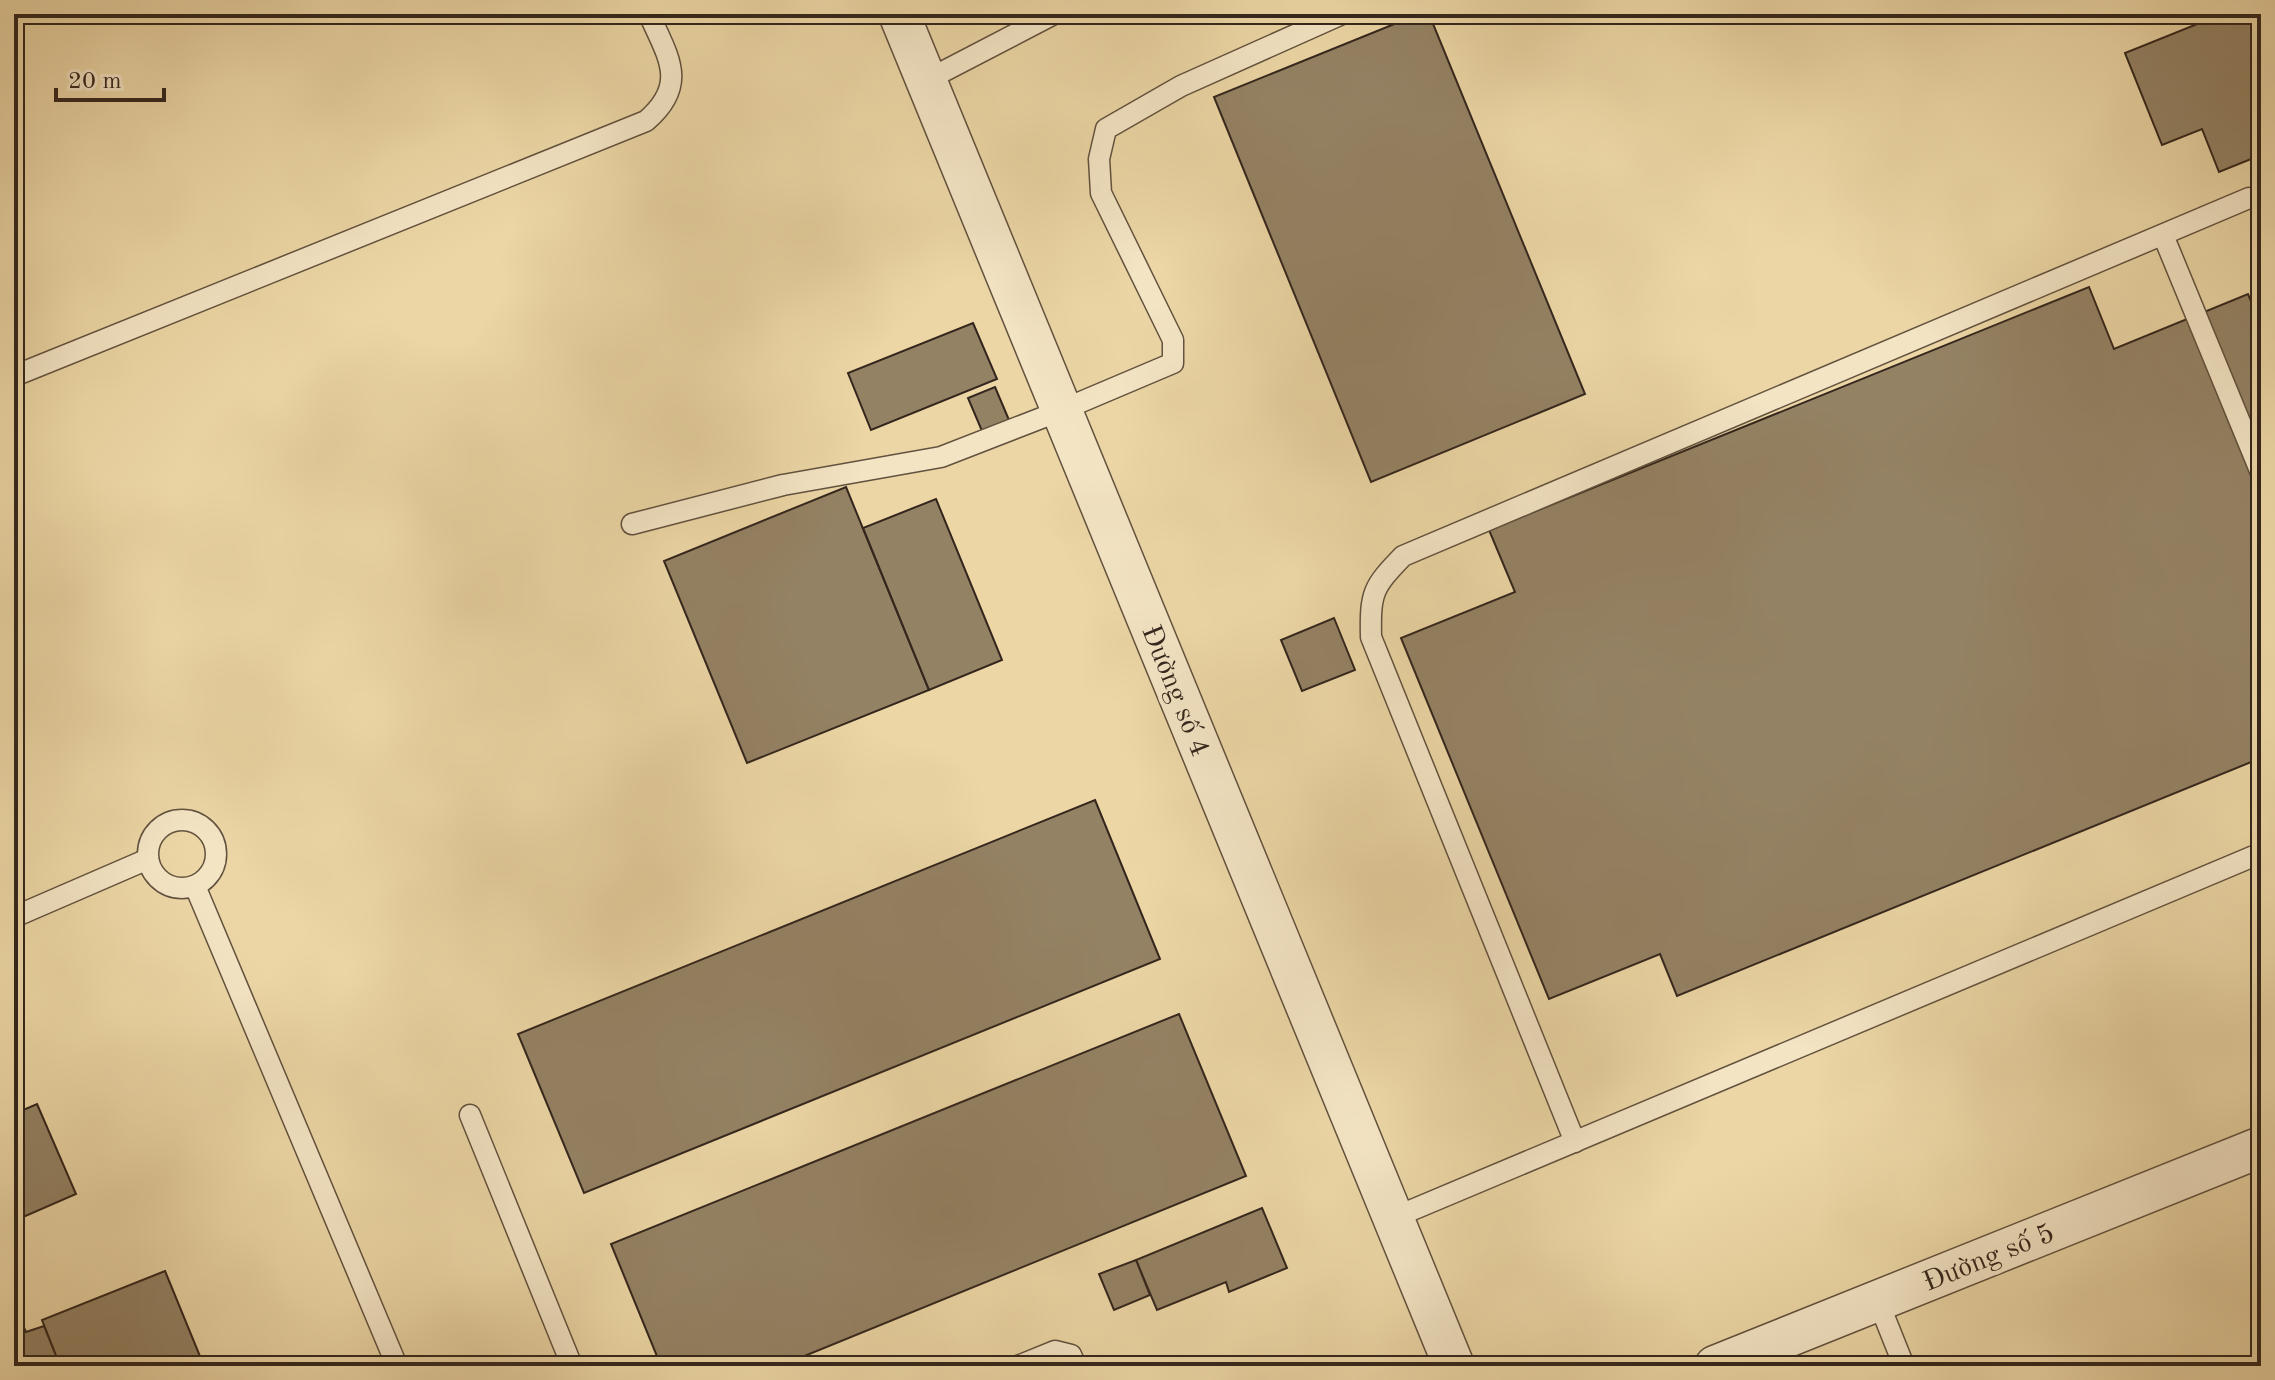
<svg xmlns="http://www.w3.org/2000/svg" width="2275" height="1380" font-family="'Old Standard TT',serif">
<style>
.building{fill:#948264;stroke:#34261d;stroke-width:2}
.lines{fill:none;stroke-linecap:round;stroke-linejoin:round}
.lane-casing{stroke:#62523f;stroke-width:23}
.street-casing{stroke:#62523f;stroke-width:43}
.lane{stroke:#f3e4c4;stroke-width:20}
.street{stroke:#f3e4c4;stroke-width:40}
.labels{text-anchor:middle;stroke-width:8;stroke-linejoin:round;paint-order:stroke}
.street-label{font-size:28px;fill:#34261d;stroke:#f3e4c4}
</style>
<rect width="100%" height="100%" fill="#ecd6a5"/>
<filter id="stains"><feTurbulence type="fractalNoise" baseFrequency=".0025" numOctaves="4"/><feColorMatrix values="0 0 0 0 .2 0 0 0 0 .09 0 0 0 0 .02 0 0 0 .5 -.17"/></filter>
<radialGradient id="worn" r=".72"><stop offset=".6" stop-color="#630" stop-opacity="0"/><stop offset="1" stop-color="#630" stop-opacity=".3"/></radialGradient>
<!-- building -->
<g class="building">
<polygon points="1419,14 1429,14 1585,394 1371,482 1214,97"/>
<polygon points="2222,14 2261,14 2261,155 2219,172 2202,129 2162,145 2125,53"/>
<polygon points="2089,287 2114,349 2248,294 2261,325 2261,758 1677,996 1660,954 1549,999 1401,638 1515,592 1489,530"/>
<polygon points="973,323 997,379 871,430 848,373"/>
<polygon points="995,387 1009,420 982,431 968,398"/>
<polygon points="846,487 929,690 747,763 664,561"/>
<polygon points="936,499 1002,660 929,690 863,528"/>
<polygon points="1334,618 1355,670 1302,691 1281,640"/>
<polygon points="1095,800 1160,959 584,1193 518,1034"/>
<polygon points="1179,1014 1246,1176 780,1366 661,1366 611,1244"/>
<polygon points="37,1104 76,1194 14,1221 14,1114"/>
<polygon points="1262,1208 1287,1268 1229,1292 1226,1282 1157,1310 1136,1260"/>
<polygon points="1136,1260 1150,1295 1114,1310 1099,1274"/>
<polygon points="165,1271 204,1366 60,1366 42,1320"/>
<polygon points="21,1321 26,1332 44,1326 60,1366 14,1366 14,1324"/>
</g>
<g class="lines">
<defs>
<g id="lane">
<polyline points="927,80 1054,14"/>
<polyline points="2163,235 2261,473"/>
<path d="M 14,376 L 646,121 C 689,84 668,57 649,14"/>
<polyline points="632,524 783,485 941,457 1062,410 1173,363 1173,340 1101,193 1099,159 1106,129 1181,86 1342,14"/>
<circle cx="182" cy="854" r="34"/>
<polyline points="195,886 397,1366"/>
<polyline points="14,917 148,859"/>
<polyline points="470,1115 572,1366"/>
<path d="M 1575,1142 L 1371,637 C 1370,592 1373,587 1403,556 L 2249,198"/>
<polyline points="1393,1218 2261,853"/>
<polyline points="1878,1301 1904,1366"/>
<polyline points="1018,1366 1055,1351 1071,1355 1076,1366"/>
</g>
<g id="street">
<polyline points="899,14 1454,1366"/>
<polyline points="1715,1366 2261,1147"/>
</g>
</defs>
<!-- lane casing -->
<use href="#lane" class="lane-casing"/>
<!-- street casing -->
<use href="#street" class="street-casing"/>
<!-- lane -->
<use href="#lane" class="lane"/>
<!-- street -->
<use href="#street" class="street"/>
</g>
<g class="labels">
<!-- street labels -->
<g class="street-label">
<text transform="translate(1177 690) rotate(68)" y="10">Đường số 4</text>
<text transform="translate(1988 1256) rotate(-22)" y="10">Đường số 5</text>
</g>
</g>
<!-- margin -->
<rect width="2275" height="1380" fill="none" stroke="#ecd6a5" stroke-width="48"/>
<rect x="16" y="16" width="2243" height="1348" fill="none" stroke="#34261d" stroke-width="4"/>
<rect x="24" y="24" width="2227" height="1332" fill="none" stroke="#34261d" stroke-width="2"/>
<!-- scale -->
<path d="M56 88v12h108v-12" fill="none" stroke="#34261d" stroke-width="4"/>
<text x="68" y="88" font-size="24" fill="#34261d" stroke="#f3e4c4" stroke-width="6" paint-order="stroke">20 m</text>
<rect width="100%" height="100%" filter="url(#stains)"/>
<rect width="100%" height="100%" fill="url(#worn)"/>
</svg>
